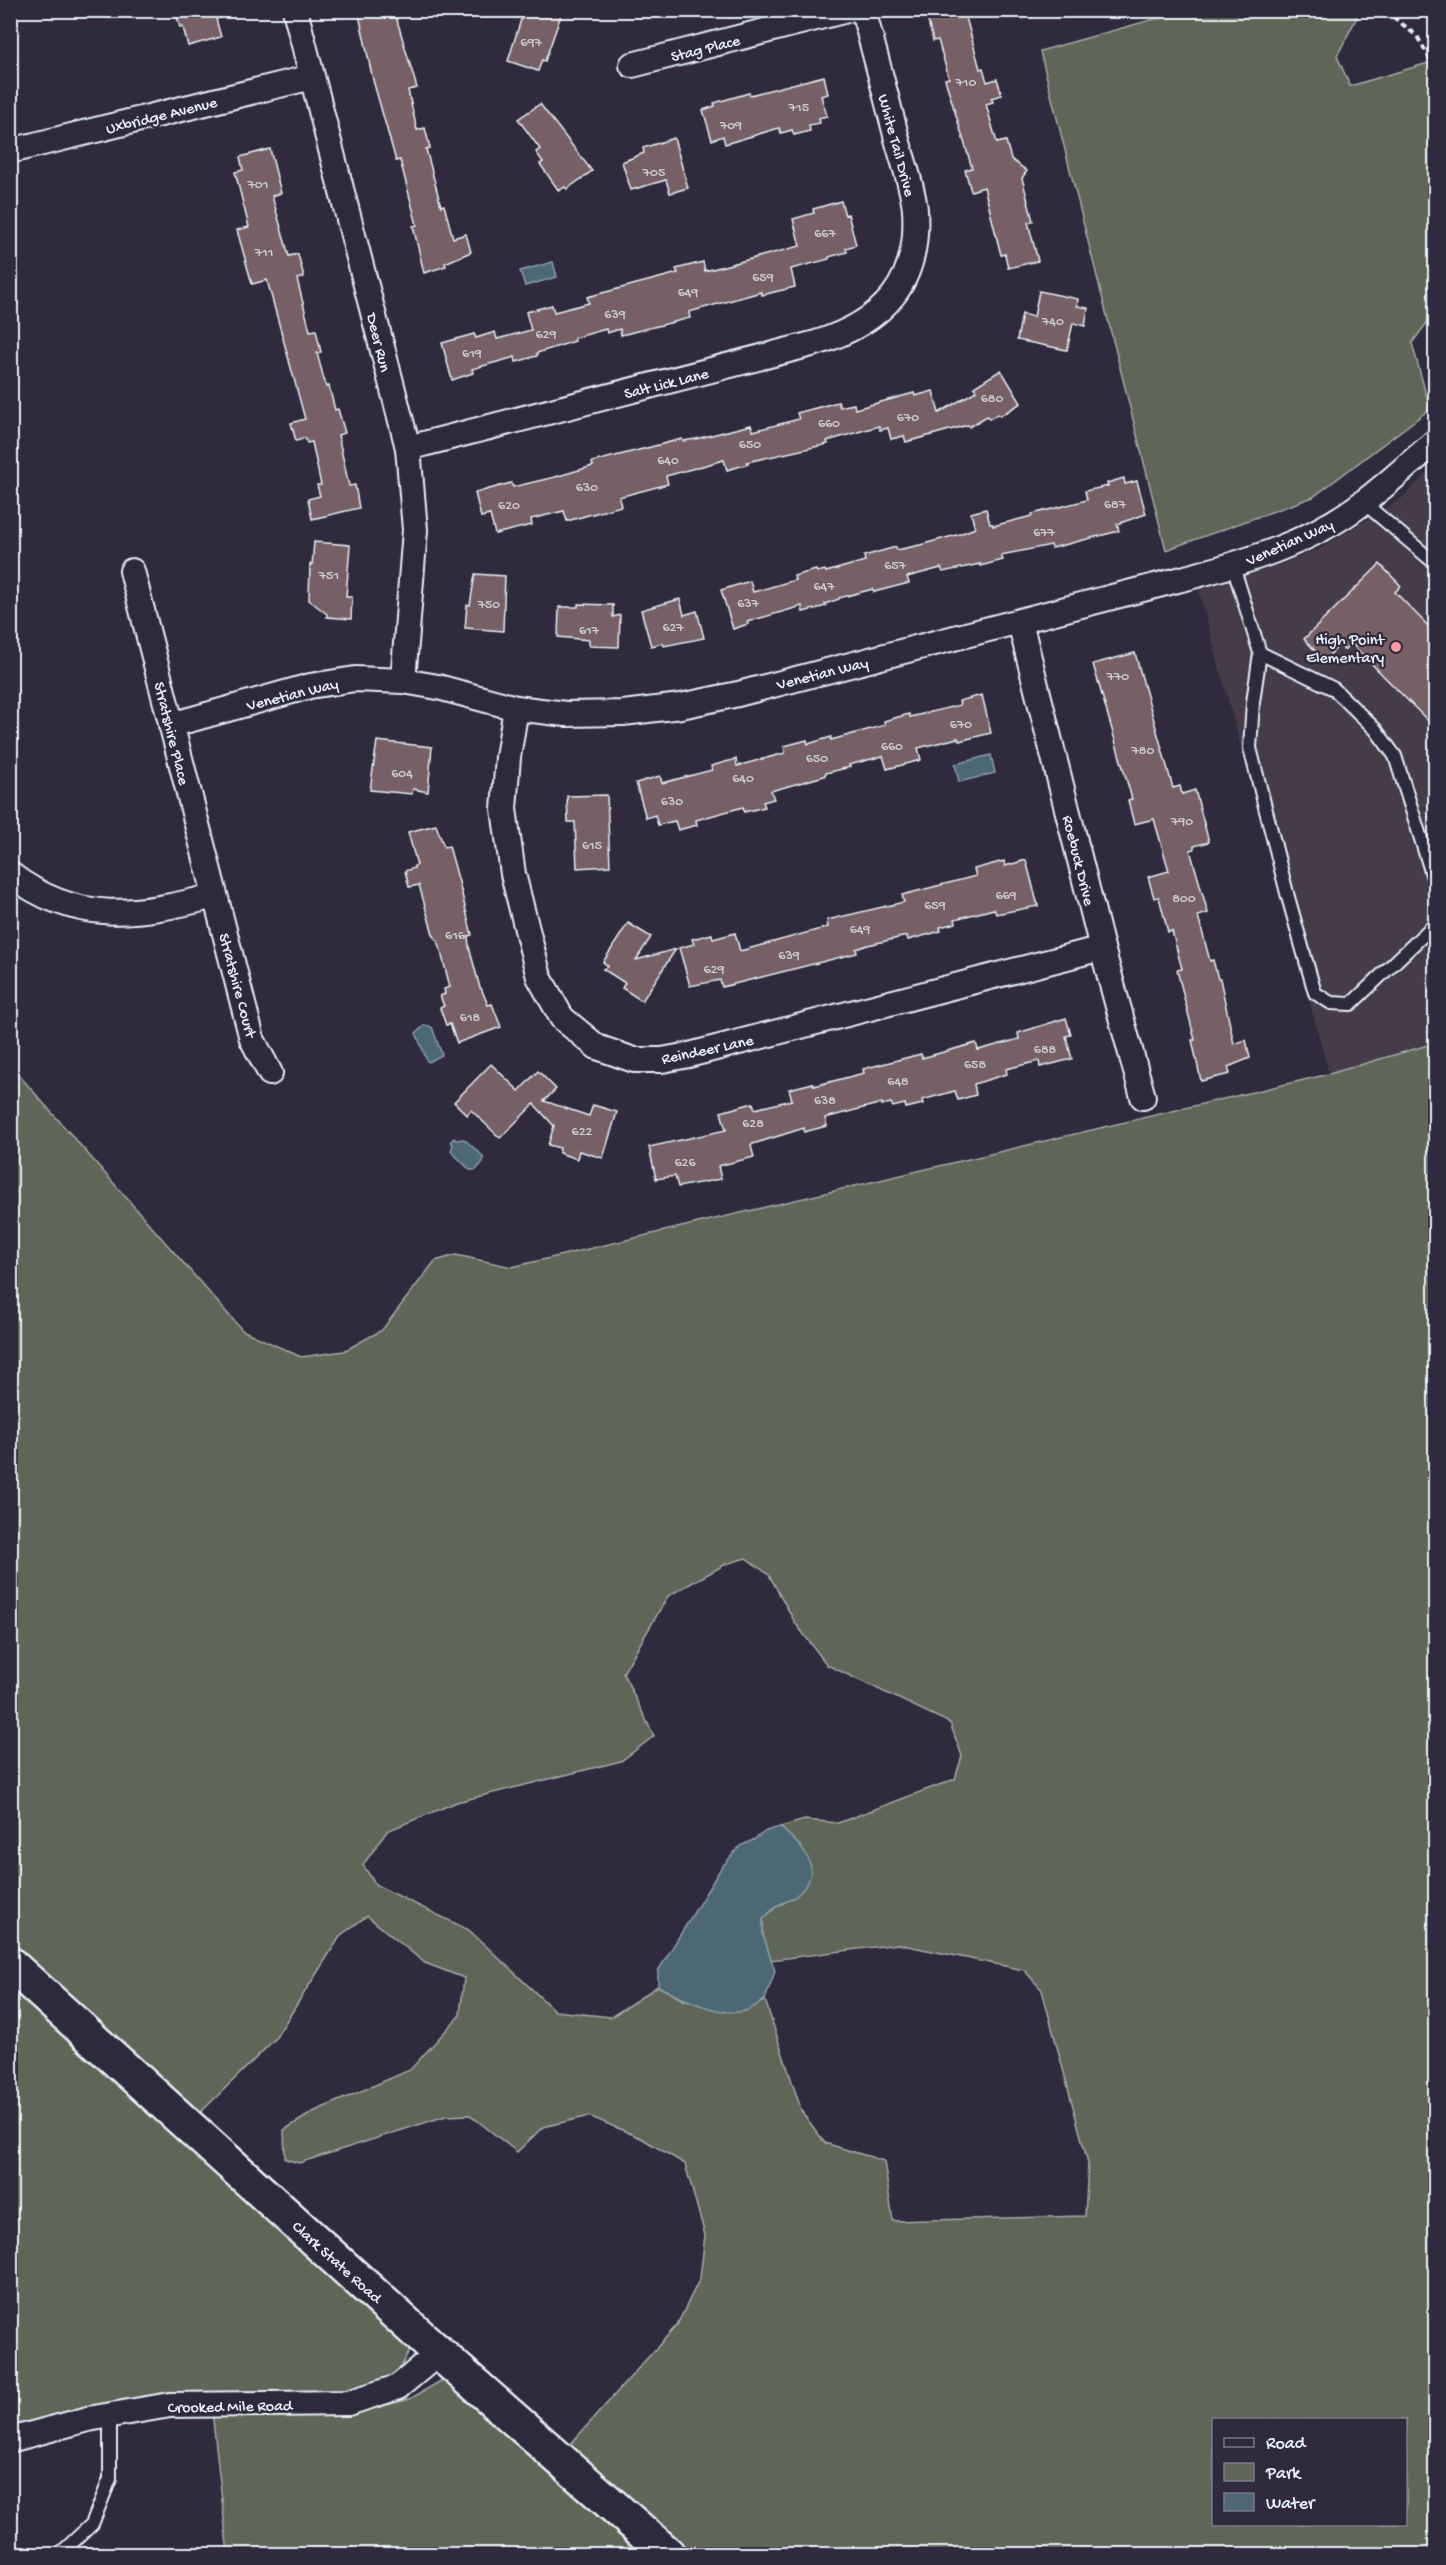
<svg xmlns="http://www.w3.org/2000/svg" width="1446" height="2565" font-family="'Gochi Hand',sans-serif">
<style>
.built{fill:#453a49}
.green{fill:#5f6659;stroke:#a4aca8;stroke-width:1.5;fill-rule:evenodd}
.water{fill:#4d6775;stroke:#8b9ea9;stroke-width:1.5}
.building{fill:#776065;stroke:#e8f1f8;stroke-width:1.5}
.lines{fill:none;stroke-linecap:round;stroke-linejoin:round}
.lane-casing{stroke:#e8f1f8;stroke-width:16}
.street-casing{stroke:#e8f1f8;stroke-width:28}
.secondary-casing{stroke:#e8f1f8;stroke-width:38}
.path{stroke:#e8f1f8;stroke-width:4;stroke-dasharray:6 4.5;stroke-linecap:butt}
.lane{stroke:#2f2a3d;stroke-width:12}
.street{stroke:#2f2a3d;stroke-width:24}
.secondary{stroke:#2f2a3d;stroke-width:33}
.poi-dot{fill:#ff9aa2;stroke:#2f2a3d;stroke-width:2}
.labels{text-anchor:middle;stroke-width:4.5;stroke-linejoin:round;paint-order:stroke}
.number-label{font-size:14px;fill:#cccdd3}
.street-label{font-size:16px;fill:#e8f1f8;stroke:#2f2a3d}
.poi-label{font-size:16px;fill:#e8f1f8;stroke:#2f2a3d;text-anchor:end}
</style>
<rect width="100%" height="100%" fill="#2f2a3d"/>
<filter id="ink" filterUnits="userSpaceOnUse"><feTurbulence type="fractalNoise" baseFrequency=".0167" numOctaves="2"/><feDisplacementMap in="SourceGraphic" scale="12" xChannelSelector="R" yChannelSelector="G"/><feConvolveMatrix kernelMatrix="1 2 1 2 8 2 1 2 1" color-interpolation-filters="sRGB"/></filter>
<g filter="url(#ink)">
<!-- built -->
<polygon class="built" points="1435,465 1435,1043 1329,1074 1198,588 1270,568 1321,548 1403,497"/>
<!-- green -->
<g class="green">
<polygon points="1351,10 1357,17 1337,56 1350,86 1435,61 1435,312 1412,343 1430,409 1313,497 1166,550 1040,51 1183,11"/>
<path d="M 1435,1043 L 1435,2554 L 691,2554 L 568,2447 L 677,2325 L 700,2278 L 705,2235 L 685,2164 L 641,2138 L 589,2116 L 543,2127 L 517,2152 L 470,2115 L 446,2116 L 299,2163 L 285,2159 L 284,2130 L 315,2111 L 410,2070 L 460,2015 L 464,1978 L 425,1963 L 367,1916 L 341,1935 L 275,2039 L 199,2114 L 11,1943 L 11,1066 L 242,1330 L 301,1357 L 344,1351 L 382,1330 L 435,1261 L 456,1255 L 512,1267 L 1329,1074 ZM 746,1558 L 769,1575 L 796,1624 L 827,1665 L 950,1723 L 962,1756 L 955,1779 L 838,1823 L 805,1820 L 780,1827 L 802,1848 L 797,1895 L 776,1907 L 763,1919 L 763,1935 L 771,1960 L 898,1944 L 1024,1970 L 1042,1990 L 1088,2163 L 1085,2216 L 893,2221 L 884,2161 L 825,2143 L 802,2112 L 765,2000 L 746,2011 L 685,2001 L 658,1986 L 611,2017 L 555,2011 L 469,1930 L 376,1885 L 363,1865 L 387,1831 L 457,1802 L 621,1761 L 654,1736 L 623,1673 L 668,1596 L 726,1564 ZM 1214,2420 L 1406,2420 L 1406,2524 L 1214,2524 Z"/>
<polygon points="10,1973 412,2339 409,2352 396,2376 348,2392 11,2431"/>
<polygon points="444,2379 654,2554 228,2554 212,2411 365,2411 410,2399"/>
</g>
<!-- water -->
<g class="water">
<polygon points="553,262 557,277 525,286 520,271"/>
<polygon points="991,755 995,773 959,782 955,764"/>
<polygon points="425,1025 432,1027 442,1055 429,1062 427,1061 416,1033"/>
<polygon points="454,1138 456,1140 464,1139 483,1156 483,1162 476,1170 470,1170 451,1151 453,1144 451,1141"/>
<path d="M 780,1827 C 801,1846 828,1869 797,1895 C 792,1900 783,1902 777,1906 C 772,1910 767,1915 763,1919 L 763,1935 L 775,1971 L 765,2000 C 760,2003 754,2007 748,2010 C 725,2019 679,1998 658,1986 L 658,1971 L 721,1868 L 740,1846 L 753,1840 L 766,1831 Z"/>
</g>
<!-- building -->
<g class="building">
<polygon points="179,10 225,10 225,17 216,19 221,37 188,46 183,27 180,28 176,13"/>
<polygon points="358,10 394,10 417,88 408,90 417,130 425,128 430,148 426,149 441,206 444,205 453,238 466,234 471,252 445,263 446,266 424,273 413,226 417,225 400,160 396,161 373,80"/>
<polygon points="524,10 548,10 561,15 545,61 542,60 538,71 508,61"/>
<polygon points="925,10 964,10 980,69 983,68 987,82 997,79 1002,95 991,98 993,102 986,104 997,143 1006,141 1011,159 1027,171 1022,178 1033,221 1028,222 1038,261 1008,268 1005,254 1001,255 984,187 971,191 965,170 972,168 945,79 949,78 938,40 933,41"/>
<polygon points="824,76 828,94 821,96 827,116 819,118 820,123 809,125 810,131 794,135 792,130 781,133 779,128 725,144 723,136 712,140 703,110 715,106 714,103 749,93 750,95"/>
<polygon points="540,104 592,171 567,189 565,187 559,191 540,164 543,162 536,152 540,149 518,119"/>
<polygon points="674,138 688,188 670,193 666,180 631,190 622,162 644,153 643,148"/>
<polygon points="270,149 281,193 272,196 289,256 298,254 304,277 297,279 310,331 316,330 321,352 317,353 326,387 329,386 335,410 338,409 345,433 338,435 349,486 355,485 359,508 312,519 308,499 320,496 317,485 321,485 312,442 307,443 305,438 296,441 291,423 305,419 267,280 252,284 237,230 249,227 235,172 243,170 240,157"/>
<polygon points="841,201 845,215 848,214 856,245 846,248 847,252 829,257 829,259 791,269 795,287 762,295 761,292 689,312 690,318 621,335 620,329 607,333 606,329 574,338 575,341 537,353 537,356 516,362 515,357 472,369 473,373 452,380 442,343 474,334 476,338 495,332 497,339 531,330 526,312 552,305 554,312 589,303 587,297 678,273 676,269 703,262 705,271 800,246 793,219 814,213 813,209"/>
<polygon points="1039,291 1078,299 1077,306 1088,308 1085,326 1073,323 1067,350 1017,340 1022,314 1034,317"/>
<polygon points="1001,370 1021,403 1000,416 998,414 989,419 987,416 969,427 968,425 906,442 904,436 891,439 888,428 880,430 879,426 827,441 828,444 747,462 748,464 727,470 724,460 666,476 668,484 619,497 621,506 567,521 564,511 531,519 532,525 495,534 490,515 481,517 475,493 511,483 513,487 555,477 593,466 592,462 682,439 683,441 696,439 751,425 753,431 799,419 797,413 838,402 840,407 854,404 855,409 914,393 915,396 933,391 939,413 976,391 974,387"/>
<polygon points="1124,478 1125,484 1137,481 1146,514 1117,524 1119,531 1052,548 1051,545 1001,555 1003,560 980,566 980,564 943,572 941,568 907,577 909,583 874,592 873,589 839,598 839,599 825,604 826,606 803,612 802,606 747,622 748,624 733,629 721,590 750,581 753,592 795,580 794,576 816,570 817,572 825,570 826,572 865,561 864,556 896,547 897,550 920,545 960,534 975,528 971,513 986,509 990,524 993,524 993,526 1032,516 1032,514 1087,500 1085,491 1108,486 1107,483"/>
<polygon points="314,542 350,545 346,597 352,597 351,619 327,617 327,614 309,600 310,564 312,565"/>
<polygon points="1380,564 1401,586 1395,592 1436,634 1436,729 1351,643 1344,650 1340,645 1324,660 1304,639"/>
<polygon points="475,574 505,576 503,631 465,628 467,605 470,605"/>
<polygon points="680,599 684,615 697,611 704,638 664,646 663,643 651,646 641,610"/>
<polygon points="578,604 613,605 613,617 620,615 619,647 589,646 589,640 558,637 559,607 578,607"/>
<polygon points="1135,653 1173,788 1180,786 1182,794 1195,790 1209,842 1194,846 1194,849 1190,850 1208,913 1198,916 1210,961 1213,960 1218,979 1220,979 1234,1044 1246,1040 1250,1058 1228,1067 1230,1074 1201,1081 1192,1040 1195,1040 1177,970 1182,969 1172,931 1168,932 1159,897 1154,898 1148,877 1169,871 1154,819 1134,824 1128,800 1132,799 1093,664"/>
<polygon points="982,695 991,733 959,741 958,738 918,748 921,760 887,769 883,756 849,765 850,767 826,773 824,776 771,791 774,799 763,802 765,807 744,812 743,807 696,820 697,825 678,830 675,821 658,825 655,815 646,818 636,783 660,776 662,783 712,770 711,766 736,759 737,766 785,753 784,746 807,740 808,744 831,737 831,740 885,725 884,721 909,714 910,717 960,705 959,701"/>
<polygon points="377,741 432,747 428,792 413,789 412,794 370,790"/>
<polygon points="607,795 610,866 577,868 575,822 568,822 567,796"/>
<polygon points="436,825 444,847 449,846 459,882 472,935 468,936 469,947 480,988 481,988 488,1005 492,1004 501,1027 457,1043 450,1024 446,1025 440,1008 444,1006 440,996 445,994 444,989 450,987 439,944 433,934 419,885 409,887 405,871 414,868 414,866 417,865 408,832"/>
<polygon points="1026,860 1038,906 996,914 994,909 955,919 956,923 940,927 941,931 908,940 907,936 868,945 856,949 857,953 722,987 720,980 690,986 679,948 694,944 692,939 712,934 713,939 735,933 740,951 828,927 827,920 904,902 902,895 976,876 974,869 1004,861 1005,866"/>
<polygon points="628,923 651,937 636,960 676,949 642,1001 622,988 625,983 603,969 608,966 603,962"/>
<polygon points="1066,1018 1071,1035 1066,1036 1072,1059 1040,1067 1039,1061 1006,1069 1007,1074 974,1084 976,1095 958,1100 955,1091 922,1100 923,1104 906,1108 905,1104 893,1107 891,1103 882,1105 882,1103 825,1118 827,1126 804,1132 804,1128 753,1144 751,1146 754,1157 718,1166 721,1179 678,1187 675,1176 656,1179 649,1147 726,1130 721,1112 753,1103 755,1109 792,1100 789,1089 813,1083 814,1086 864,1073 863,1069 921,1054 922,1058 976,1043 978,1050 1019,1039 1018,1033"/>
<polygon points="491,1064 519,1091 538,1071 556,1089 544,1101 589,1116 593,1105 617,1112 603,1158 579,1151 577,1159 559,1153 560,1148 548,1145 554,1126 534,1104 500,1138 471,1110 467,1115 454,1102"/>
</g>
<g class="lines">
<defs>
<g id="lane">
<polyline points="1364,503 1436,564"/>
<polyline points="1233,566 1260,653 1253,702 1250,748 1288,897 1315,993 1331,1003 1351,1004 1436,923"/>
<polyline points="1260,653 1334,689 1376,730 1395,756 1436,887"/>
<polyline points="60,2554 92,2524 110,2479 110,2415"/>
</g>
<g id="street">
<polyline points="295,10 408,448 415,530 403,681"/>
<polyline points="632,65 847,10"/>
<polyline points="10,151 312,77"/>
<path d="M 408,448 L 816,343 C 883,322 920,284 915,210 C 913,187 903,162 897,139 C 886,96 875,53 863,10"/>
<polyline points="132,571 252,1039 270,1073"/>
<polyline points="1020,622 1102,948 1143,1097"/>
<polyline points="516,708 508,757 504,809 513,874 539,977 562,1018 597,1047 634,1060 662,1060 689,1055 1102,948"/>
<path d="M 171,725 L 310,686 L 355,679 L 403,681 L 438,687 L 516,708 L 566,714 L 623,713 L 681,706 L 738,694 L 1174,581 C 1240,564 1310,544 1365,501 C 1389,483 1412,461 1436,441"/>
<path d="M 10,874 C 77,926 139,915 215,896"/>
<polyline points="10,2440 88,2419 170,2405 348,2403 398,2387 439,2353"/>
</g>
<polyline id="secondary" points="10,1964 439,2353 668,2554"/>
</defs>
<!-- lane casing -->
<use href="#lane" class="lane-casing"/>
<!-- street casing -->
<use href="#street" class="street-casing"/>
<!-- secondary casing -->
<use href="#secondary" class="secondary-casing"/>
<!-- path -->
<polyline class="path" points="1385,10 1417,36 1436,70"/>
<!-- lane -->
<use href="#lane" class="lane"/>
<!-- street -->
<use href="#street" class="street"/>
<!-- secondary -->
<use href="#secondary" class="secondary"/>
</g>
</g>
<!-- markers -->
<circle class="poi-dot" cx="1396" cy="647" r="6"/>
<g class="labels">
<!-- number labels -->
<g class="number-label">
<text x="531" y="46">697</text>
<text x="966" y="86">710</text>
<text x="799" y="111">715</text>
<text x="731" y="129">709</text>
<text x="654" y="176">705</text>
<text x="258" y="188">701</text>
<text x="825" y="237">667</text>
<text x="264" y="256">711</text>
<text x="763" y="281">659</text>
<text x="688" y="296">649</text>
<text x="615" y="318">639</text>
<text x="1053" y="325">740</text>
<text x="546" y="338">629</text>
<text x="472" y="357">619</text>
<text x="992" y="402">680</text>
<text x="908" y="421">670</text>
<text x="829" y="427">660</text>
<text x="750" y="448">650</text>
<text x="668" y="464">640</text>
<text x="587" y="491">630</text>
<text x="1115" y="508">687</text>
<text x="509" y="509">620</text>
<text x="1044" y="536">677</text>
<text x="895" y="569">657</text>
<text x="329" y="579">751</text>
<text x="824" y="590">647</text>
<text x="748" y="607">637</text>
<text x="489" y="608">750</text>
<text x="673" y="631">627</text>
<text x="589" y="634">617</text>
<text x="1118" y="680">770</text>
<text x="961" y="728">670</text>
<text x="892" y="750">660</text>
<text x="1143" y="754">780</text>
<text x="817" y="762">650</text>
<text x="402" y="777">604</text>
<text x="743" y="782">640</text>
<text x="672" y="805">630</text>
<text x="1182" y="825">790</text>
<text x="592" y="849">615</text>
<text x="1006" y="899">669</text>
<text x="1184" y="902">800</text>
<text x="935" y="909">659</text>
<text x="860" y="933">649</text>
<text x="455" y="939">616</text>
<text x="789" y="959">639</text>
<text x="714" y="973">629</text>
<text x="470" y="1021">618</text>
<text x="1045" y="1053">688</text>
<text x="975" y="1068">658</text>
<text x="898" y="1085">648</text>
<text x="825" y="1104">638</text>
<text x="753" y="1127">628</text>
<text x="582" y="1135">622</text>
<text x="685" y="1166">626</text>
</g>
<!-- street labels -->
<g class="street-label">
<text transform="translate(705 47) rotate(-14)" y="6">Stag Place</text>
<text transform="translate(161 114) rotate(-14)" y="6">Uxbridge Avenue</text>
<text transform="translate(898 145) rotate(75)" y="6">White Tail Drive</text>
<text transform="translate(380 342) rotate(76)" y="6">Deer Run</text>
<text transform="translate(666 382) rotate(-14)" y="6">Salt Lick Lane</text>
<text transform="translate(1289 541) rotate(-24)" y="6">Venetian Way</text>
<text transform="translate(822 672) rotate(-14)" y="6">Venetian Way</text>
<text transform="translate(292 693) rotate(-14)" y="6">Venetian Way</text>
<text transform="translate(173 733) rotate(76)" y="6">Stratshire Place</text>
<text transform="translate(1080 860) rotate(76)" y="6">Roebuck Drive</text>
<text transform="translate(239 985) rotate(75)" y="6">Stratshire Court</text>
<text transform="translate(707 1048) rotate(-12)" y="6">Reindeer Lane</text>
<text transform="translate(338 2261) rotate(42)" y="6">Clark State Road</text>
<text transform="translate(230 2405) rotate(-1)" y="6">Crooked Mile Road</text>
</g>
<!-- poi labels -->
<g class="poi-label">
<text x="1384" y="644">High Point<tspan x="1384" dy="18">Elementary</tspan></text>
</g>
</g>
<!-- margin -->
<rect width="1446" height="2565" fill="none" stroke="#2f2a3d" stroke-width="36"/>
<rect x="18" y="18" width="1410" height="2529" fill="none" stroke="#e8f1f8" stroke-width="2" filter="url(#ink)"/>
<!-- legend -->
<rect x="1212" y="2418" width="195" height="108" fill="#2f2a3d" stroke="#797a88" stroke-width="1.5"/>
<rect x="1224" y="2438" width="30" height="9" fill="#2f2a3d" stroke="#797a88" stroke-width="1.5"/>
<text x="1266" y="2448" font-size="18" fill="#e8f1f8">Road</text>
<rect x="1224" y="2463" width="30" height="18" fill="#5f6659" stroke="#797a88" stroke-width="1.5"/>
<text x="1266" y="2478" font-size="18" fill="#e8f1f8">Park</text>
<rect x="1224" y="2493" width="30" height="18" fill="#4d6775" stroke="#797a88" stroke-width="1.5"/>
<text x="1266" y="2508" font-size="18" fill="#e8f1f8">Water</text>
</svg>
